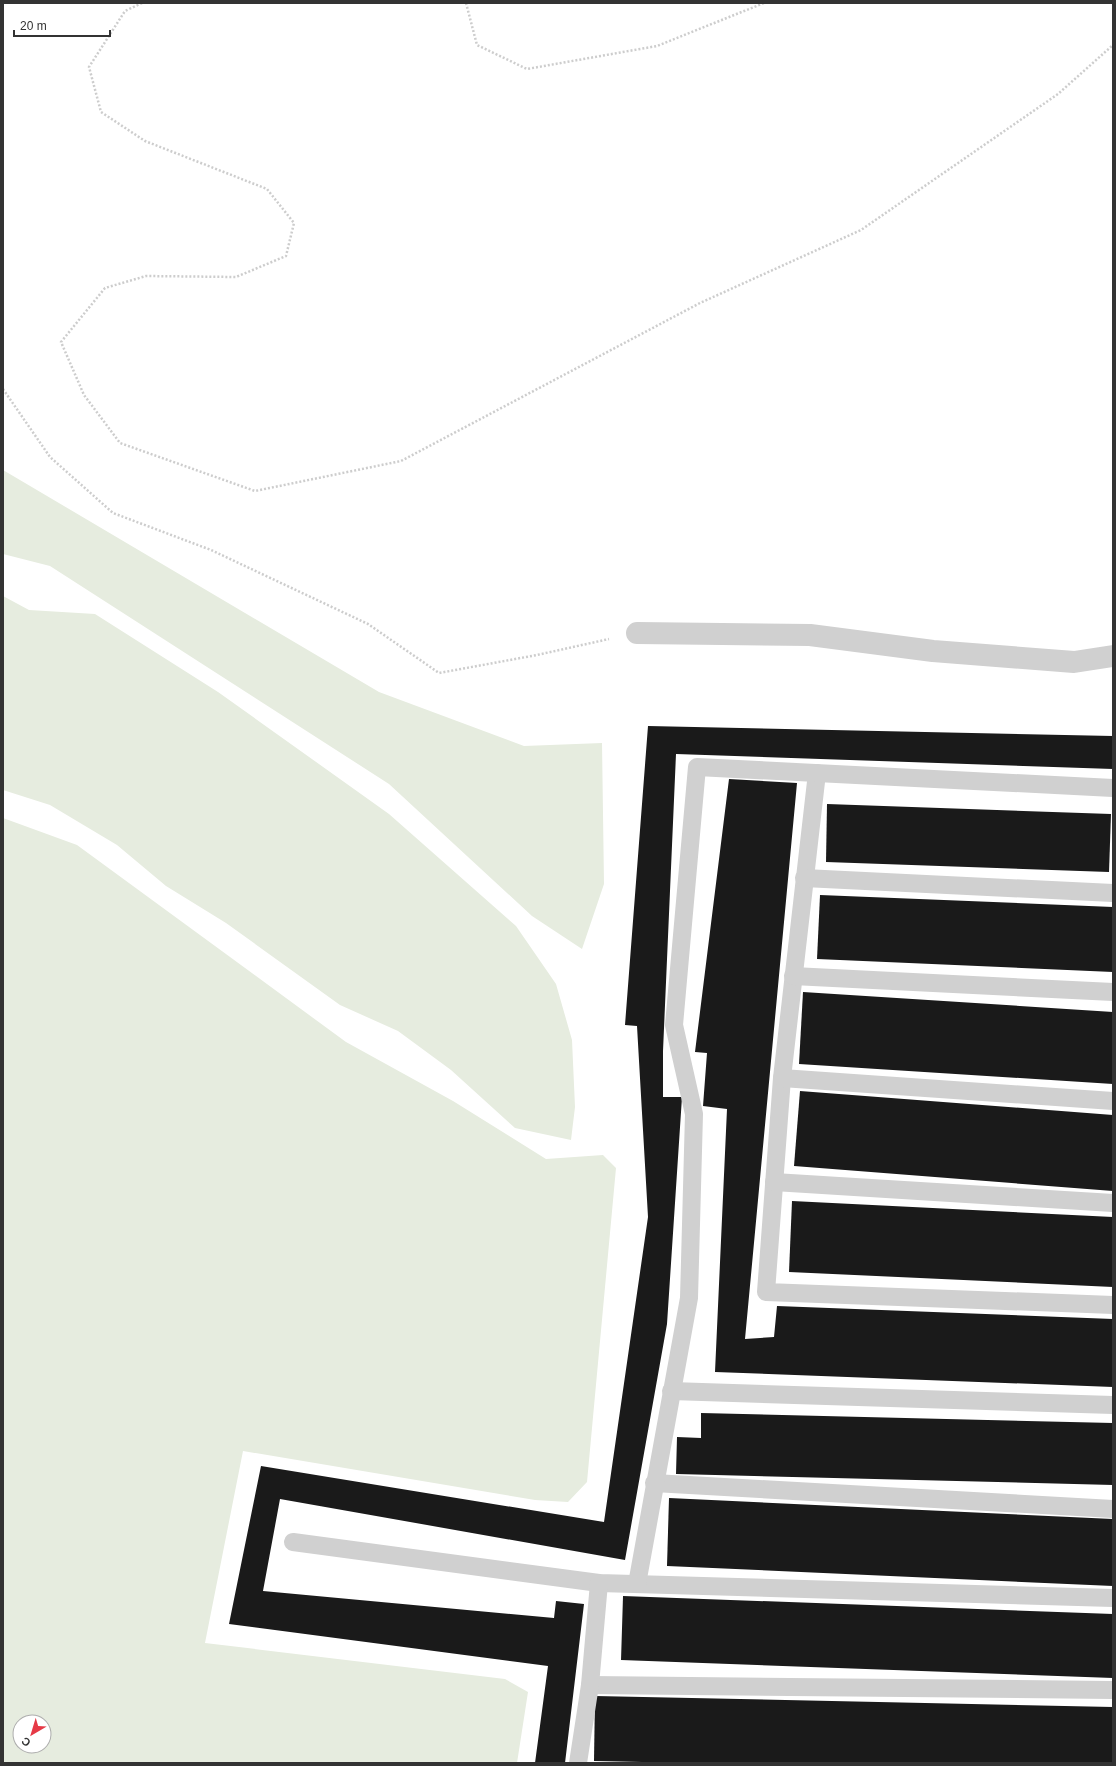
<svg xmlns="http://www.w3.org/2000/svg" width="1116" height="1766" font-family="Arial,sans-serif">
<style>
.green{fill:#e6ecdf;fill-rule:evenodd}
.building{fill:#1a1a1a}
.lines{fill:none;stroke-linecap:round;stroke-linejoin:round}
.path{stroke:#cdcdcd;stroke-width:2.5;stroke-dasharray:2 2;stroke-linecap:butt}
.lane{stroke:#d0d0d0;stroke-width:18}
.street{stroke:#d0d0d0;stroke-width:22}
</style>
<rect width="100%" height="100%" fill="#fff"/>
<!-- green -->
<g class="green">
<polygon points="3,470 379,692 524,746 602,743 604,884 582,949 532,916 389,784 50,566 3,554"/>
<polygon points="3,596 29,610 95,614 218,692 389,814 516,926 556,984 572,1040 575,1107 571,1140 515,1128 451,1070 398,1031 340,1005 226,923 166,886 117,845 50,805 3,790"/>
<path d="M 3,818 L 77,845 L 346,1042 L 453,1101 L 546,1159 L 603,1155 L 616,1168 L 587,1482 L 568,1502 L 535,1500 L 243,1451 L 205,1643 L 505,1679 L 528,1692 L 517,1763 L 3,1763 ZM 20,1722 L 44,1722 L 44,1746 L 20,1746 Z"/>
</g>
<!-- building -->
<g class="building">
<polygon points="648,726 1113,736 1113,769 676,754 663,1051 663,1097 682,1097 667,1324 625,1560 280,1499 263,1591 554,1618 556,1601 584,1604 565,1763 535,1763 548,1666 229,1624 261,1466 604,1522 648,1217 637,1026 625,1025"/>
<polygon points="729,779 797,783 745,1339 774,1337 777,1306 1113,1319 1113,1387 715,1372 727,1109 703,1106 707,1053 695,1052"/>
<polygon points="827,804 1111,814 1109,872 826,862"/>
<polygon points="820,895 1113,907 1113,972 817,959"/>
<polygon points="803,992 1113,1012 1113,1084 799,1064"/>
<polygon points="800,1091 1113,1115 1113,1191 794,1166"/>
<polygon points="792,1201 1113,1217 1113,1287 789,1272"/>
<polygon points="701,1413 1113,1423 1113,1485 676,1474 677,1437 701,1438"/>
<polygon points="669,1498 1113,1519 1113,1586 667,1566"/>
<polygon points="623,1596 1113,1614 1113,1678 621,1660"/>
<polygon points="595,1696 1113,1707 1113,1763 690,1763 594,1761"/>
</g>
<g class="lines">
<!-- path -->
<g class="path">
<polyline points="142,3 125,11 89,67 101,112 145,141 267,189 294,223 286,256 236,277 146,276 105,288 61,342 84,395 120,443 255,491 401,461 700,303 861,230 1058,94 1113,45"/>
<polyline points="466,3 477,45 527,69 657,46 764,3"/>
<polyline points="3,389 50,457 113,513 211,550 368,624 439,673 537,655 609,639"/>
</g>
<!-- lane -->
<g class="lane">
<polyline points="817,773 782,1078 766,1292 1113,1305"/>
<polyline points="804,878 1113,893"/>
<polyline points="793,976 1113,992"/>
<polyline points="782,1078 1113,1101"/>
<polyline points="774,1182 1113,1203"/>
<polyline points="671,1391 1113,1405"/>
<polyline points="654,1483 1113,1509"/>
<polyline points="293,1542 599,1583 1113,1598"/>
<polyline points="637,1584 689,1298 694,1114 674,1025 697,767 1113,788"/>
<polyline points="590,1685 1113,1690"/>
<polyline points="578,1763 590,1685 599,1583"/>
</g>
<!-- street -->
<polyline class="street" points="637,633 810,635 933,651 1074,662 1113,656"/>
</g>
<!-- border -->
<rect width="1116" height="1766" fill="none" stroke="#333333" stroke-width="8"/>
<!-- north arrow -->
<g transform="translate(32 1734) rotate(218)"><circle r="19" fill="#ffffff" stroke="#adadad"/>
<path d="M0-3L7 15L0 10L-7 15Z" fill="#e63946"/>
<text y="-6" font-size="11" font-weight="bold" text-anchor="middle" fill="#333333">С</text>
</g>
<!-- scale -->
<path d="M14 30v6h96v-6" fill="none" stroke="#333333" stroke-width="2"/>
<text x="20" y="30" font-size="12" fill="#333333" stroke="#ffffff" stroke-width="3" paint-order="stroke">20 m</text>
</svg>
